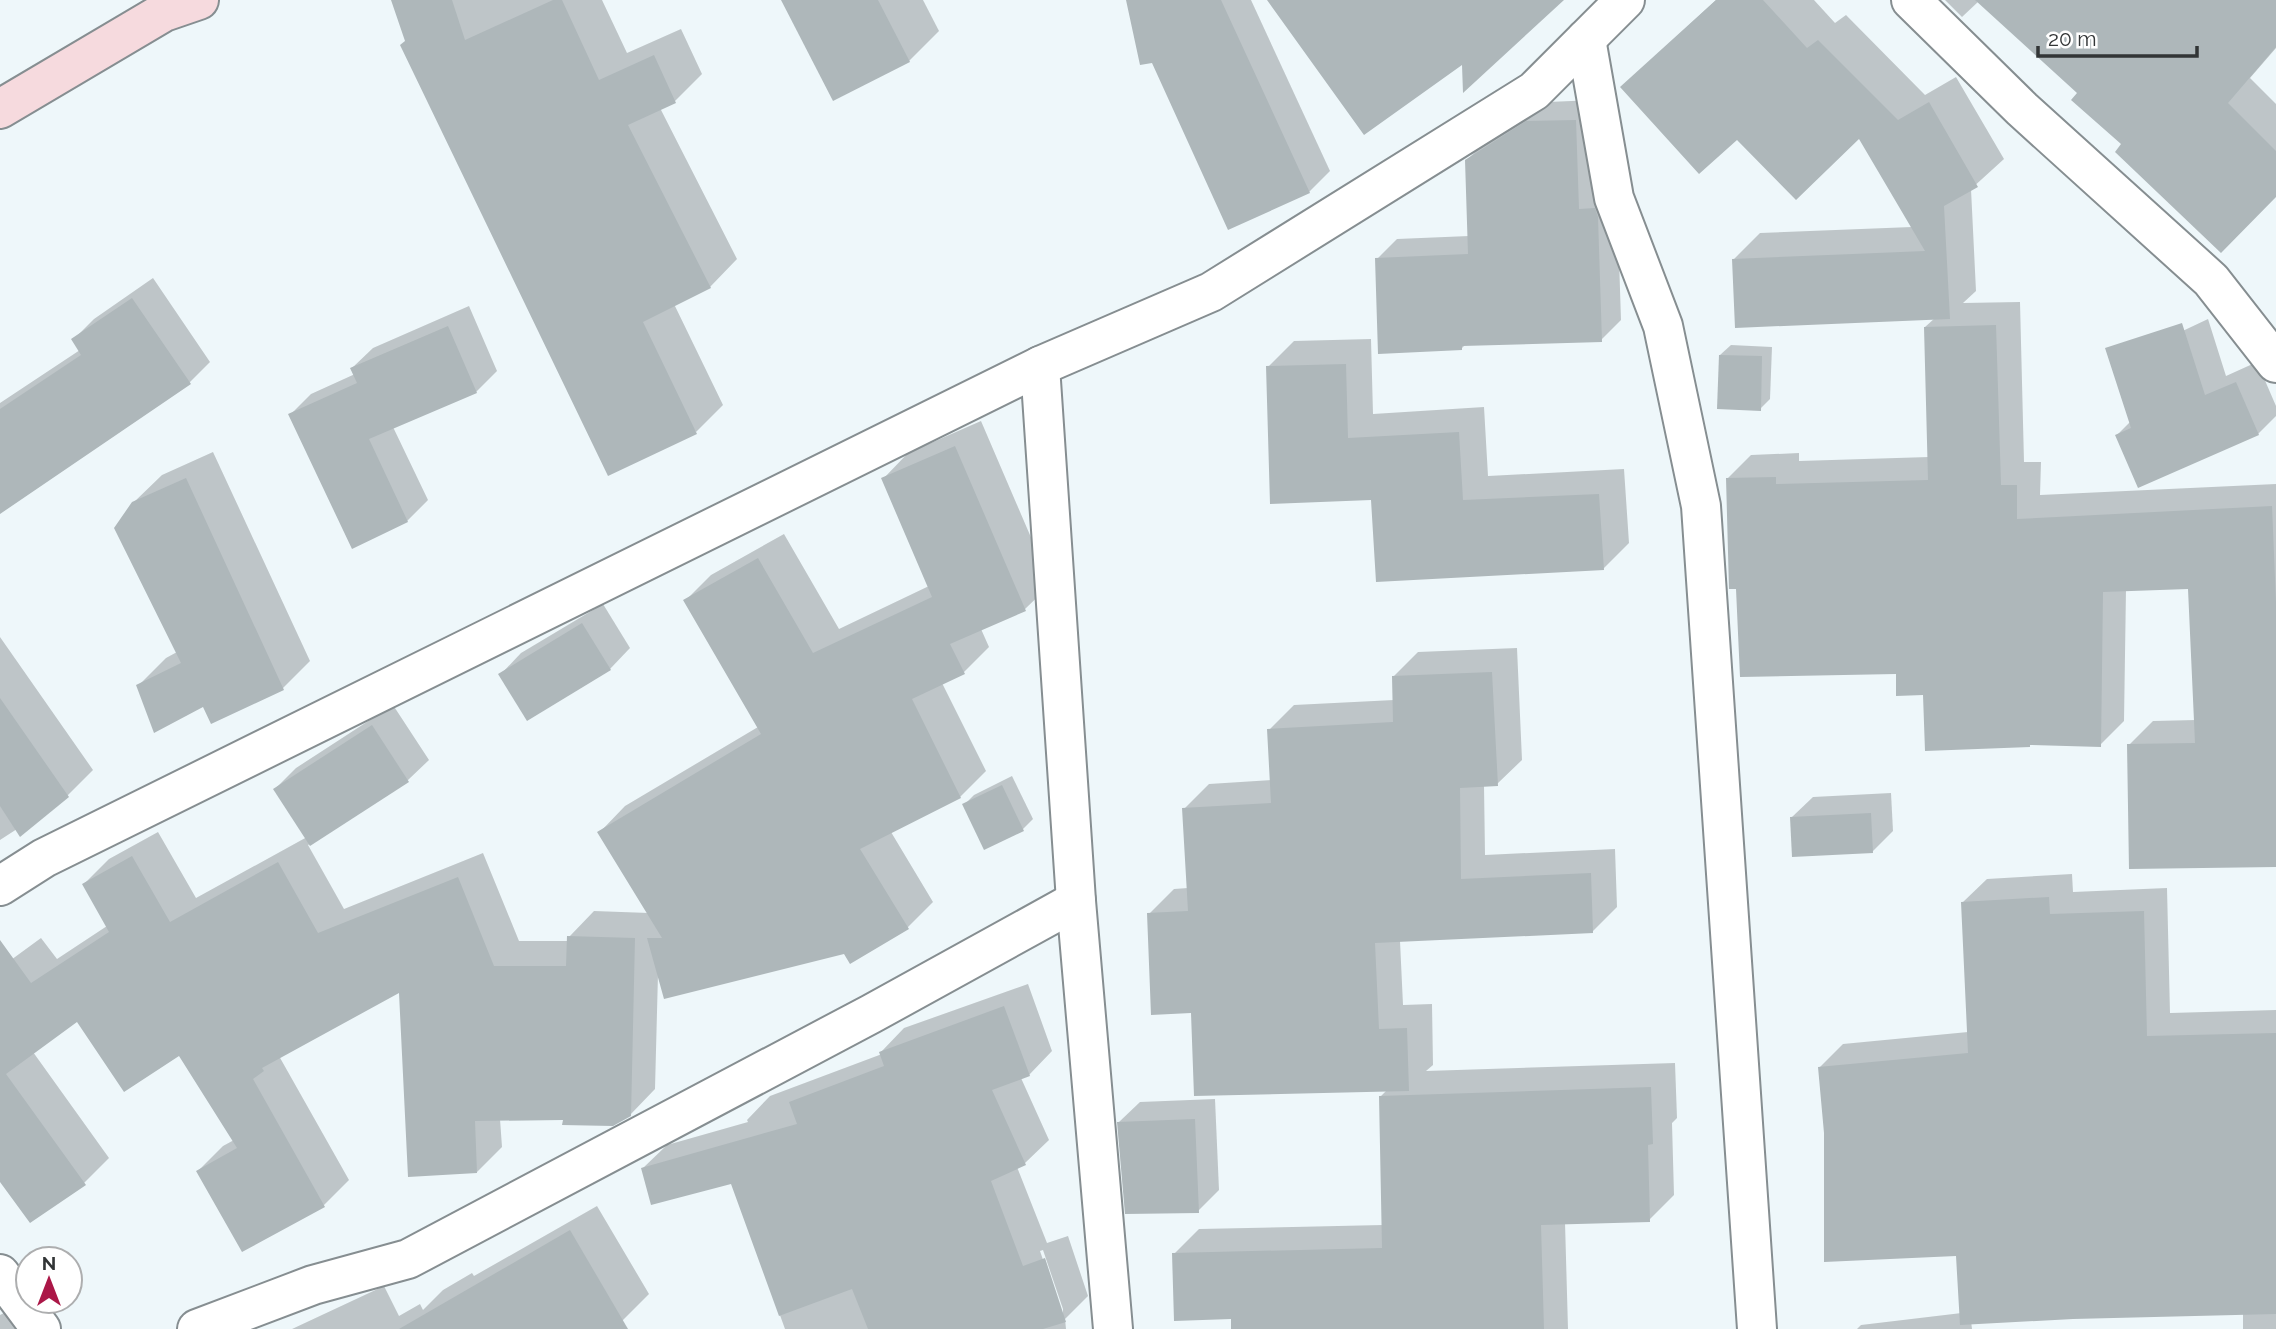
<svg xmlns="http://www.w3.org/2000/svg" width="2276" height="1329" font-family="Raleway,sans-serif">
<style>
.shadow{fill:#0003;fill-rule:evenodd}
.building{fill:#aeb7ba}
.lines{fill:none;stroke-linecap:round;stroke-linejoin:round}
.street-casing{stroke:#868e91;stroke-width:42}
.secondary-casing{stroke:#868e91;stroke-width:42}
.street{stroke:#fff;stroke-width:38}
.secondary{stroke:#f6dade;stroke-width:38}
</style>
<rect width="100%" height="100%" fill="#eef7fa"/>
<!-- shadow -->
<g class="shadow">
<polygon points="393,0 602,0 627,53 681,29 702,74 674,102 660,108 737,259 710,287 674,304 723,405 696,432 407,41"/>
<polygon points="783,0 923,0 939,31 909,61 834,99"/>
<polygon points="1128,0 1251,0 1330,171 1309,192"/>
<polygon points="1716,0 1814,0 1835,23 1846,15 1925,95 1956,77 2004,159 1971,189 1976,291 1963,303 2020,302 2024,462 2041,462 2040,495 2276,484 2276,865 2129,745 2153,721 2196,720 2190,588 2126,589 2124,721 2100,745 1924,693 1898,673 1738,587 1727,479 1751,455 1799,453 1799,461 1929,457 1925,327 1935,318 1733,260 1760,233 1912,227 1860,137 1737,138 1622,87"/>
<polygon points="1945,0 2276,0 2276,48 2250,78 2276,104 2276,195 2124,144 2079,93 1979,1 1962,17"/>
<polygon points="1595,100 1617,196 1621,320 1601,340 1465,345 1461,349 1377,259 1397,239 1469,236 1467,160 1487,140 1548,102"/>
<polygon points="153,278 210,362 190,382 0,511 0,403 80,350 73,340 94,319"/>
<polygon points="469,306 497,371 476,392 393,427 428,500 407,521 290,415 311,394 355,374 352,368 373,348"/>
<polygon points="2208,319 2226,376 2257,362 2276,406 2276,416 2258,434 2117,435 2131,421 2136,353"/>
<polygon points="1371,339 1373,414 1484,407 1488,476 1624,469 1629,543 1603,569 1373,499 1268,367 1294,341"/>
<polygon points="1731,345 1772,347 1770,399 1760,409 1720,355"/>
<polygon points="981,421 1051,584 1025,609 981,629 989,647 964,672 942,683 986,771 960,797 891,832 933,902 908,927 845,952 658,974 655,1089 630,1115 500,1119 502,1147 477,1172 400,990 279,1056 349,1180 324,1205 198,1171 223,1146 234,1140 179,1053 78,1019 33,1052 109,1158 84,1183 0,1179 0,968 41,938 57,959 107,926 84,884 109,859 158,832 196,898 307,837 275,789 296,768 393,705 429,760 408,780 308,845 344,909 483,853 519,941 568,941 569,937 594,911 649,913 600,832 625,806 758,727 686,600 711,575 784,534 839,629 929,586 883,479 908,453"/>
<polygon points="213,452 310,661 283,688 204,705 138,686 166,658 177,652 133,503 162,475"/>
<polygon points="603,604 630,648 610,669 501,674 521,653"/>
<polygon points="0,637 93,770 68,795 20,834 17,829 0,840"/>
<polygon points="1517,648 1522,760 1497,784 1484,785 1485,855 1615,849 1617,907 1592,932 1400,941 1403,1005 1432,1004 1433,1065 1426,1071 1675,1063 1677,1118 1672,1123 1674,1195 1649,1220 1565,1222 1568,1329 1233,1329 1233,1318 1174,1254 1199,1229 1383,1225 1380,1097 1387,1090 1193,1011 1149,914 1174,889 1188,888 1184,809 1209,784 1272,780 1269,730 1294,705 1394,700 1393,677 1418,652"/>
<polygon points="1012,776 1033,819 1023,829 985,848 964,805 974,795"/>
<polygon points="1891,793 1893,831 1872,852 1792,817 1813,797"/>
<polygon points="2072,874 2073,892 2167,888 2170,1013 2276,1010 2276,1329 2243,1329 2243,1313 1825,1133 1819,1068 1843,1044 1968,1032 1963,902 1987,879"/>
<path d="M 1028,984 L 1052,1051 L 1029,1075 L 1021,1078 L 1049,1140 L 1025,1163 L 1017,1167 L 1047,1243 L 1068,1236 L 1088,1296 L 1065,1319 L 1066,1329 L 785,1329 L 732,1182 L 643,1168 L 667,1145 L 748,1122 L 747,1120 L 770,1096 L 882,1054 L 881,1052 L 904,1028 ZM 1043,1250 L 1063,1309 L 1063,1318 L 1040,1251 Z"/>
<polygon points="1215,1099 1219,1190 1198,1211 1119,1122 1140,1102"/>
<polygon points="597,1206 649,1294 623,1320 607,1329 292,1329 384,1286 399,1316 420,1304 423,1310 443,1290 472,1273 474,1276"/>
<polygon points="18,1306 35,1329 0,1329 0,1315"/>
<polygon points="1970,1312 1972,1329 1857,1329 1861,1325"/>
</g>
<!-- building -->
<g class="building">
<polygon points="391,0 452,0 465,40 553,0 562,0 599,80 654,55 676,103 628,125 711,288 643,322 697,434 608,476 400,45 405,41"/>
<polygon points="781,0 878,0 910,62 833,101"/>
<polygon points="1126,0 1221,0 1310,193 1228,230 1152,63 1140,65"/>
<polygon points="1267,0 1564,0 1463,93 1462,65 1364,135"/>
<polygon points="1716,0 1763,0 1807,48 1818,40 1898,120 1929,102 1978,187 1944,206 1950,319 1735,328 1732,259 1925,251 1859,139 1796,200 1737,140 1699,174 1620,87"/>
<polygon points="1975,0 2276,0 2276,47 2228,103 2276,151 2276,197 2221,253 2115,152 2121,144 2071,100 2077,93"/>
<polygon points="1576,120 1579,209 1595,208 1598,217 1602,342 1462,346 1462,350 1378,354 1375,258 1468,254 1465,160 1526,121"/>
<polygon points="132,298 191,384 0,514 0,409 81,355 71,339"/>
<polygon points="2182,323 2205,395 2236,382 2259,435 2138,488 2115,435 2131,428 2105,348"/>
<polygon points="1996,325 2001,485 2017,485 2017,519 2272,506 2276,602 2276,867 2129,869 2127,744 2195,743 2188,589 2103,592 2101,747 2030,745 2030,747 1925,751 1923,695 1896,696 1896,674 1740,677 1736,589 1729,589 1726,478 1776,477 1776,484 1928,480 1924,327"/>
<polygon points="448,326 477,393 369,439 408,522 352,549 288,414 357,383 350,368"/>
<polygon points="1719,355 1762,356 1761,411 1717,409"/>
<polygon points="1346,364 1348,438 1459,432 1463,500 1599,494 1604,570 1376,582 1371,500 1270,504 1266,366"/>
<polygon points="955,446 1026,611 950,644 965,674 912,699 961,798 860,849 909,929 850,964 844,954 664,999 647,938 662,938 597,832 761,734 683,600 758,558 813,653 932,597 881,478"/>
<polygon points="186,478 284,690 211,724 203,707 154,733 136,685 181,663 114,528 132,502"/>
<polygon points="582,623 611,670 527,721 498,674"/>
<polygon points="1492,672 1498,786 1460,788 1461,879 1591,873 1593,933 1375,943 1379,1029 1407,1028 1409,1091 1194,1096 1191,1013 1151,1015 1147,913 1188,911 1182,808 1271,803 1267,729 1393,722 1392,676"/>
<polygon points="0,698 69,797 20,837 0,806"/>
<polygon points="372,725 409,782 310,846 273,789"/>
<polygon points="1002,785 1024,831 984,850 962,804"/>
<polygon points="1871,813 1873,853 1792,857 1790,817"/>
<polygon points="132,856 170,922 278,862 318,933 458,877 494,966 566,966 567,936 635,938 631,1116 613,1126 562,1125 563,1120 475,1121 477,1173 408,1177 399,993 262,1068 264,1071 253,1079 325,1207 242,1252 196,1171 237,1148 179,1056 124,1092 77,1022 6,1074 86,1185 30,1223 0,1182 0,940 31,983 109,932 82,884"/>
<polygon points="2049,897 2050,914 2144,911 2147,1036 2276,1033 2276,1314 2073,1319 1960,1325 1956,1256 1824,1262 1824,1133 1818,1067 1968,1053 1961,902"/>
<polygon points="1004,1006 1030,1076 992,1090 1026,1165 991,1181 1023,1266 1045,1258 1066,1322 1043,1329 868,1329 852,1289 779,1316 731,1184 651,1205 641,1168 797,1124 789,1102 884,1066 879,1052"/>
<polygon points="1651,1087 1653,1144 1648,1145 1650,1222 1541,1225 1544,1329 1231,1329 1231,1319 1174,1321 1172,1253 1382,1248 1379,1096"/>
<polygon points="1195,1119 1199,1213 1125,1214 1117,1122"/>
<polygon points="570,1230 628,1329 399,1329"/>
</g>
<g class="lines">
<defs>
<g id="street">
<polyline points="1911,0 2022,109 2211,280 2276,363"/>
<polyline points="1586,39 1614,198 1663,326 1701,506 1757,1329"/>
<polyline points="1040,366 1076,901 1113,1329"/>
<polyline points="0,886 44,858 1040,366 1211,292 1534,91 1625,0"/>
<polyline points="0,1274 41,1329"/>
<polyline points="197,1329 313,1285 408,1259 871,1014 1076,901"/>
</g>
<polyline id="secondary" points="0,109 164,12 199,0"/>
</defs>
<!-- street casing -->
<use href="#street" class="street-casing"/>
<!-- secondary casing -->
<use href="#secondary" class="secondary-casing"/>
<!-- street -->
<use href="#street" class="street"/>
<!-- secondary -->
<use href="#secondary" class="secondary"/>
</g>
<!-- north arrow -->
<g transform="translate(49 1280)"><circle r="33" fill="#ffffff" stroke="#adaeaf" stroke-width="2"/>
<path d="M0-5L12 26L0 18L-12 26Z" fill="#ab1747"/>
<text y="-10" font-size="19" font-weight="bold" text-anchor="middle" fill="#323536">N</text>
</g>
<!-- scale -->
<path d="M2038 46v10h159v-10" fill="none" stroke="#323536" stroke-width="3.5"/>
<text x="2048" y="46" font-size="21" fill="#323536" stroke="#ffffff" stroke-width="5" paint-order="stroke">20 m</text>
</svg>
